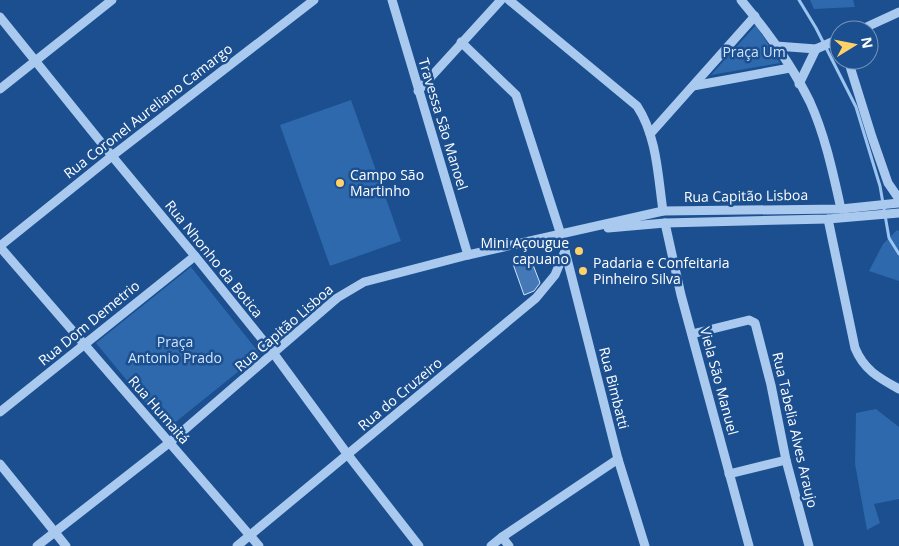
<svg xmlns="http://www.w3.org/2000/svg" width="899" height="546" font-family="'Open Sans',sans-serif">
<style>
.green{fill:#2e69ad}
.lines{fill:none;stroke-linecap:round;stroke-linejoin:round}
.stream{stroke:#9cc4f0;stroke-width:3}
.building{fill:#4478b7;stroke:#cfe3fa}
.minor{stroke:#a9c9ee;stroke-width:9}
.poi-dot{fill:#ffd166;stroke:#1b4f8f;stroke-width:2}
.labels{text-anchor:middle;stroke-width:5;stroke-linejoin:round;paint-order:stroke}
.park-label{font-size:14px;fill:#cfe3fa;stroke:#1b4f8f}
.street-label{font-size:14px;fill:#fff;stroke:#1b4f8f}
.poi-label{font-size:14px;fill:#fff;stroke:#1b4f8f;text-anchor:start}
</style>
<rect width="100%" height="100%" fill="#1b4f8f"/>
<!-- green -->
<g class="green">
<polygon points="810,0 853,0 855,7 814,9"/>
<polygon points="756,25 780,63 711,75"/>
<polygon points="351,100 401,241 330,266 280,125"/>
<polygon points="897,230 899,231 899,281 869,271 883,244"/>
<polygon points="191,267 260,354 167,429 96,343"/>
<polygon points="876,409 899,427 899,499 874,504 880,523 867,530 855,464 856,413"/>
</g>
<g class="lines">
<!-- stream -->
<polyline class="stream" points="799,0 816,28 856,107 880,186 889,238 899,254"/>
</g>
<!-- building -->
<polygon class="building" points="530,257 540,283 534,291 524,295 513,264"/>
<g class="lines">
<!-- minor -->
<g class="minor">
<polyline points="392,0 468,255"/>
<path d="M 509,0 L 637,106 C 657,136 658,177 663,211"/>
<path d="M 741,0 C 767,31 792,65 810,102 C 825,135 833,173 841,209"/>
<polyline points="0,17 112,156 195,256 274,354 348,455 419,546"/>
<polyline points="860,30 899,12"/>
<polyline points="461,42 516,95 561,235 618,459 645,546"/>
<polyline points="776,46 816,49 839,39"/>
<polyline points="848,60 872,137 888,183 899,199"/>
<polyline points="799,84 816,49"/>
<polyline points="693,86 790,68"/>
<polyline points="0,89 112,0"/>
<polyline points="418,91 501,0"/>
<polyline points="650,134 755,16"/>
<path d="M 828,219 L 855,348 C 864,370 879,378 899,389"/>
<polyline points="665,223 681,295 749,546"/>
<polyline points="608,228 665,223 828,219 899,213"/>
<polyline points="0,246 112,156 314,0"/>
<polyline points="0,247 259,546"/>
<polyline points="692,334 749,320 755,323 771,385 786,460 809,546"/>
<polyline points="0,412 195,256"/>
<polyline points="0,464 66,546"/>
<polyline points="729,474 786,460"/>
<polyline points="502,537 509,546"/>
<polyline points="37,546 169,443 337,298 364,282 468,255 663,211 841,209 899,203"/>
<polyline points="237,546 536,298 555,275 565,251"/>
<polyline points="491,546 502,537 618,459"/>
</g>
</g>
<!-- markers -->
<g class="poi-dot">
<circle cx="340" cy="183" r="5"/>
<circle cx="579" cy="251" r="5"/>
<circle cx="583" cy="271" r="5"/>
</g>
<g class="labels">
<!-- park labels -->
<g class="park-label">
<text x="754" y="57">Praça Um</text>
<text x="175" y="347">Praça<tspan x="175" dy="16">Antonio Prado</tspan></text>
</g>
<!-- street labels -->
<g class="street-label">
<text transform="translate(148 111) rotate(-38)" y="5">Rua Coronel Aureliano Camargo</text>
<text transform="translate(443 124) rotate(73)" y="5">Travessa São Manoel</text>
<text transform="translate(746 196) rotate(-1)" y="5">Rua Capitão Lisboa</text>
<text transform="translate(214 259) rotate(51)" y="5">Rua Nhonho da Botica</text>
<text transform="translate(89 323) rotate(-39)" y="5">Rua Dom Demetrio</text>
<text transform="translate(284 328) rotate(-41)" y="5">Rua Capitão Lisboa</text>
<text transform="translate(719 381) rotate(75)" y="5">Viela São Manuel</text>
<text transform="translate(614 388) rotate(76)" y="5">Rua Bimbatti</text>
<text transform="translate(400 394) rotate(-40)" y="5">Rua do Cruzeiro</text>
<text transform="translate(159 410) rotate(49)" y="5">Rua Humaitá</text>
<text transform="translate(795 430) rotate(77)" y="5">Rua Tabelia Alves Araujo</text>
</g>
<!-- poi labels -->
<g class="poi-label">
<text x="350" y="180">Campo São<tspan x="350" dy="16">Martinho</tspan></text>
<text x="569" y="248" text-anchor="end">Mini Açougue<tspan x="569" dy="16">capuano</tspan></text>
<text x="593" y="268">Padaria e Confeitaria<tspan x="593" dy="16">Pinheiro Silva</tspan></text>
</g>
</g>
<!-- north arrow -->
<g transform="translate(854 45) rotate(80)"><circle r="24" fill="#1b4f8f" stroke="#7695bc"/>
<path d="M0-4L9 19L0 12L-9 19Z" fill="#ffd166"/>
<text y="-8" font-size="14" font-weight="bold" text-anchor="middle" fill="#ffffff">N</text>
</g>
</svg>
